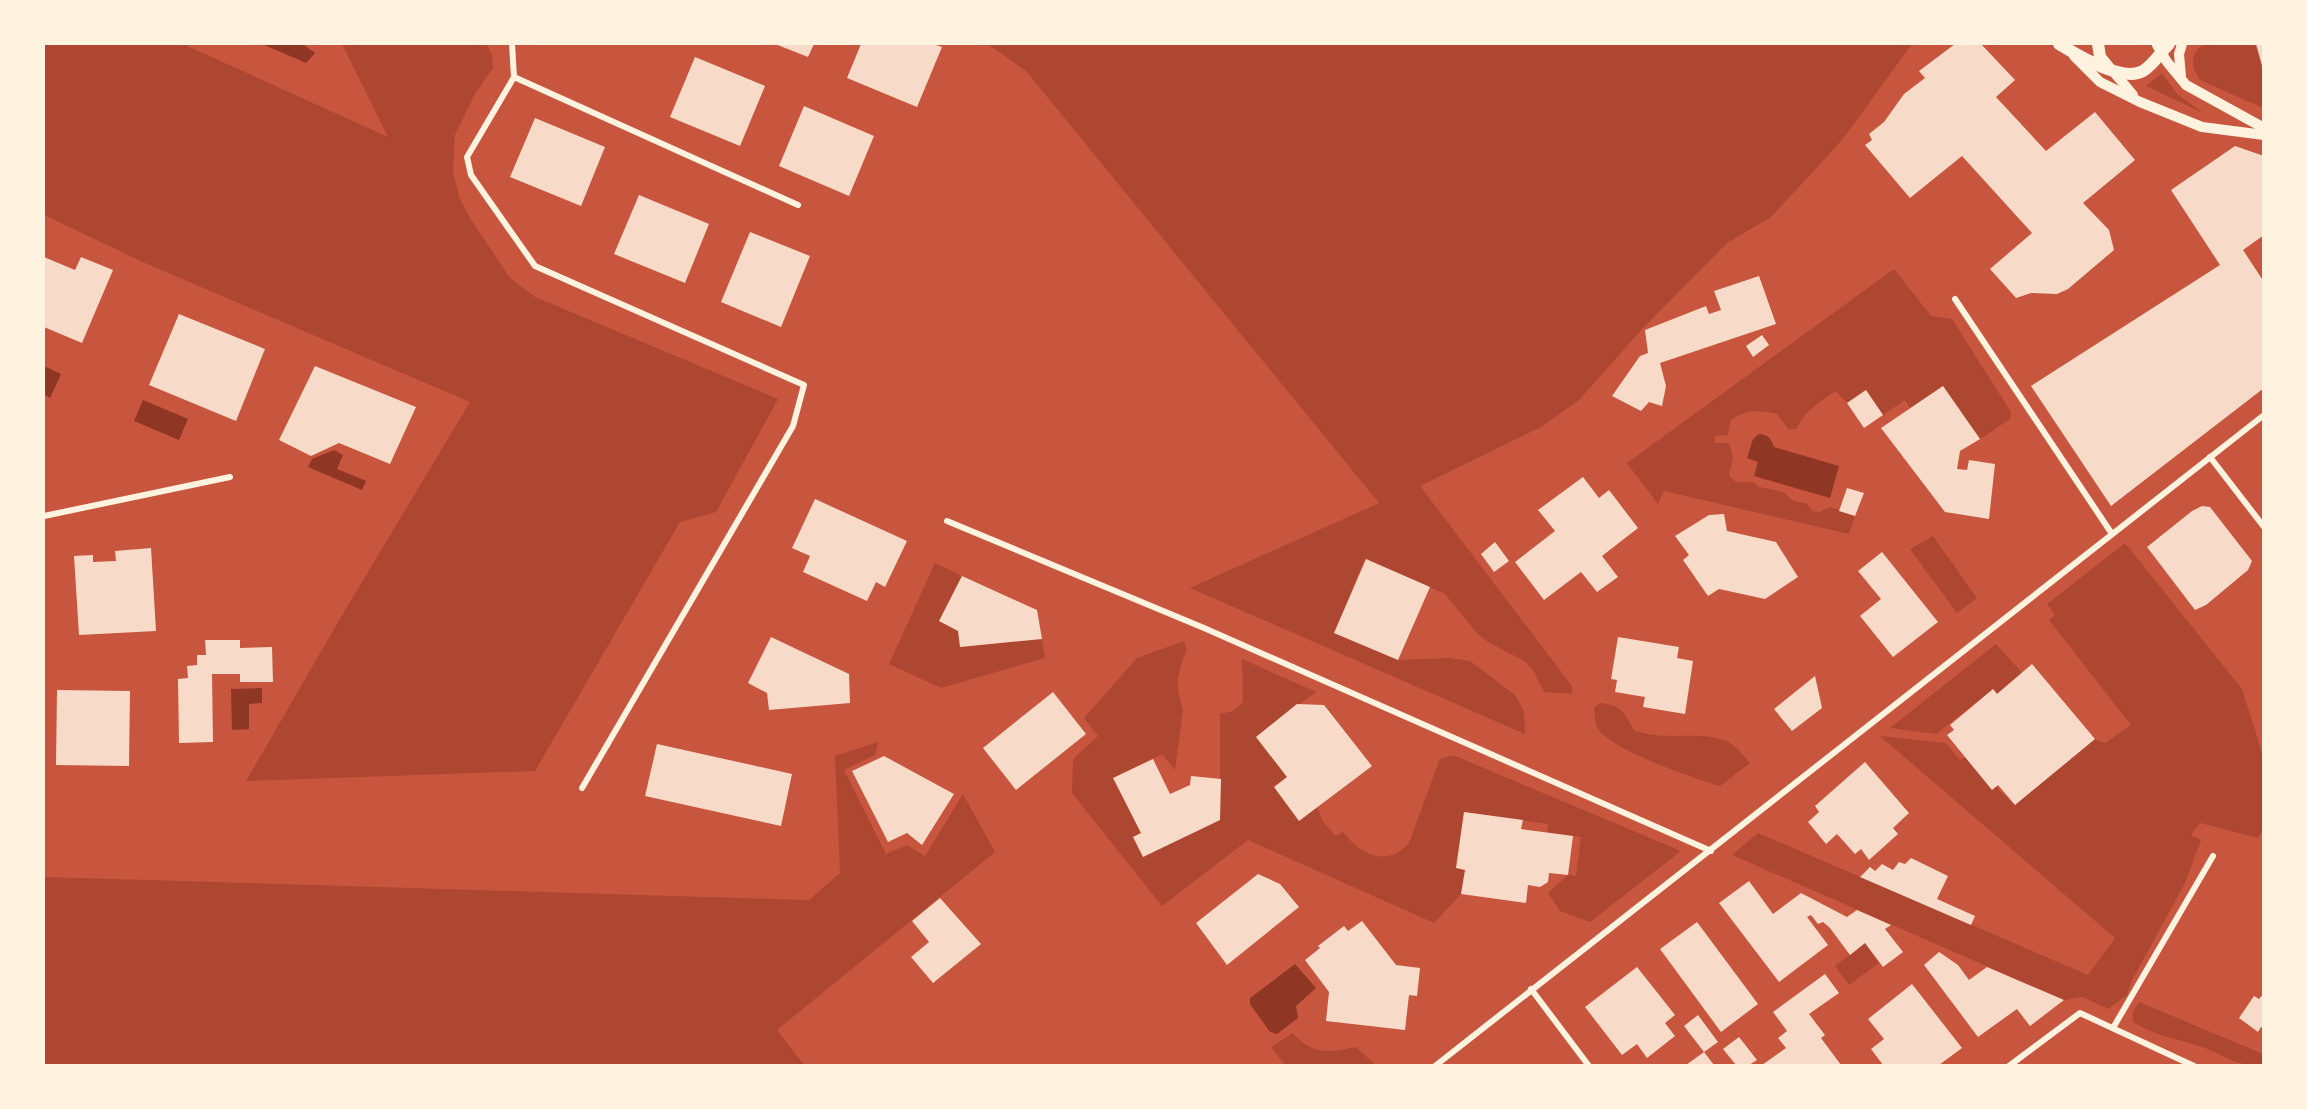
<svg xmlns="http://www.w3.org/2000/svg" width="2307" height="1109" font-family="'Golos Text',sans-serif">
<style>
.green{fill:#ae4732}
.water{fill:#8f3625}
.building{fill:#f7dbc8}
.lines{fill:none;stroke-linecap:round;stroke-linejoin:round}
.minor{stroke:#fff3e0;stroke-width:6}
.tertiary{stroke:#fff3e0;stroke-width:10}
.secondary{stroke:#fff3e0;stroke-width:12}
</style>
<rect width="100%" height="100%" fill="#c8553d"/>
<!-- green -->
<g class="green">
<polygon points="44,44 183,44 388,137 342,44 486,44 492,54 493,68 475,94 455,135 453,172 460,199 470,218 510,278 535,297 778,399 716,512 680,522 535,771 246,781 341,617 470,402 147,264 44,215"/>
<polygon points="990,44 1912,44 1842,140 1771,217 1727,243 1643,328 1579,400 1541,427 1420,486 1572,686 1572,694 1544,692 1534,672 1526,662 1488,642 1476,632 1445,594 1365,559 1334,633 1398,660 1449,658 1470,661 1515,695 1524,711 1525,734 1190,588 1379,503 1026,71 989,45"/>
<polygon points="2206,44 2256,44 2263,73 2263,108 2200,80 2194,69 2193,58 2198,48"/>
<polygon points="2162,73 2177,94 2205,114 2146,86"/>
<path d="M 1894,269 L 1931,316 L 1952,319 L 2011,412 L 2010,419 L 1980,439 L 1943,386 L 1910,408 L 1905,400 L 1883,415 L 1866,390 L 1847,403 L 1836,391 C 1819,402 1805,411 1796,429 L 1788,429 L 1777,414 C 1759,410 1745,409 1730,421 L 1728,435 L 1715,436 L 1715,443 L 1729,443 L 1733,458 L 1729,476 L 1736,482 L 1752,482 L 1760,487 L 1783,492 L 1794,501 L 1806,503 L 1813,511 L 1820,512 L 1830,507 L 1855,516 L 1849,534 L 1664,491 L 1658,504 L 1627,463 Z"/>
<polygon points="1933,536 1977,598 1957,613 1910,549"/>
<polygon points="2125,543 2242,689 2263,756 2263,830 2258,838 2200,823 2191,835 2201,840 2185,883 2131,982 2127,995 2108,1009 2083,997 2064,1000 1732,855 1758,833 2088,975 2115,938 1880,736 1946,743 1960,760 1965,757 2015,805 2095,739 2105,743 2131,725 2049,620 2055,615 2047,604"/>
<polygon points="935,563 962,576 939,621 958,631 960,647 1042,639 1045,658 941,688 889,664"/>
<path d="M 1184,641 L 1187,650 L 1182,661 L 1178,678 L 1178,691 L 1183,711 L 1175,770 L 1162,754 L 1113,778 L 1141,833 L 1133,837 L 1143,856 L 1220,820 L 1220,714 L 1233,711 L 1243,702 L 1242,659 L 1316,692 L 1256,737 L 1287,777 L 1274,787 L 1299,820 L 1317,807 L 1323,822 L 1336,836 L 1343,832 C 1361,855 1386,868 1409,843 L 1440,759 L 1453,755 L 1681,851 L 1590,922 L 1560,911 L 1548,893 L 1568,875 L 1576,876 L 1581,837 L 1547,832 L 1548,824 L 1464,812 L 1456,868 L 1465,870 L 1461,894 L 1434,923 L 1248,840 L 1162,906 L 1072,793 L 1073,759 L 1098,736 L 1084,718 L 1137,658 Z"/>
<polygon points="1996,644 2022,673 1997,694 1993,689 1936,734 1890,728"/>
<path d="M 1600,703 C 1621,705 1624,712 1634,730 C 1665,742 1696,730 1726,741 C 1735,744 1744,756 1750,763 L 1720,786 C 1696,779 1607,749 1597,727 C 1595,722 1595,714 1594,708 Z"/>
<polygon points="878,742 875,755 844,770 886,854 907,845 925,856 963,794 995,852 777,1030 804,1065 44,1066 44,877 809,900 840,873 835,756"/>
<polygon points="1865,943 1879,963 1849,985 1835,966"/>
<path d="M 2139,1002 L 2263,1054 L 2263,1065 C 2233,1066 2231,1058 2205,1048 C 2181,1039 2156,1037 2133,1022 L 2133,1012 Z"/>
<path d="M 1293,1033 C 1312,1055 1329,1053 1356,1047 L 1376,1065 L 1285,1065 L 1271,1047 Z"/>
</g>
<!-- water -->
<g class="water">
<polygon points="262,44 303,44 315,53 306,63"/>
<polygon points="44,366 61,374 50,398 44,394"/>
<polygon points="143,400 188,419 179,440 134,421"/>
<path d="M 1759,434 C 1768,435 1771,438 1774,447 L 1839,466 L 1830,498 L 1754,476 L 1758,462 L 1747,458 L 1753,439 Z"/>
<polygon points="334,450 343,455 337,469 366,481 362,490 308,467 312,459"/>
<polygon points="262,688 262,703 249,704 249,729 232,730 231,689"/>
<polygon points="1295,964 1316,988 1296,1006 1298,1018 1277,1034 1270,1032 1250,1004 1250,998"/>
</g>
<!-- building -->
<g class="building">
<polygon points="775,44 814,44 808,57"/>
<polygon points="861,44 933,44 942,47 917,107 847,78"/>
<polygon points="1955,44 1981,44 2015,80 1996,97 2046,151 2095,112 2135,160 2083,203 2109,230 2114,250 2068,289 2057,294 2031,293 2016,298 1990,269 2032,233 1962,156 1910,198 1865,145 1872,140 1869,134 1884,122 1904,94 1925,78 1919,71"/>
<polygon points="2256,44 2264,44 2264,69 2263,69"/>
<polygon points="695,57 765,86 740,146 670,117"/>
<polygon points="804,106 874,136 849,196 779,166"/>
<polygon points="535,118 605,147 581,206 510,177"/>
<polygon points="2235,146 2264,156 2264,235 2243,250 2264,282 2264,388 2111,506 2031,386 2220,265 2171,190"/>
<polygon points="639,195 709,224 685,283 614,254"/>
<polygon points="750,232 810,256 781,327 721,302"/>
<polygon points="44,257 75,270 81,257 113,270 82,343 44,327"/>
<polygon points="1759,276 1776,324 1660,363 1666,386 1662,406 1649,402 1641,411 1612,396 1640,356 1648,353 1645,330 1706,306 1709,314 1721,310 1714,291"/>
<polygon points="179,314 265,349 236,421 149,385"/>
<polygon points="1762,335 1769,345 1753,357 1746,346"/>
<polygon points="315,366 416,407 390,464 339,443 311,456 279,440"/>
<polygon points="1943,386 1980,439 1960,451 1957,469 1967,470 1969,460 1995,464 1989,519 1945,512 1881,428"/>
<polygon points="1866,390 1883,415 1864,428 1847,403"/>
<polygon points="1583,477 1599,498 1609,490 1638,528 1602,556 1618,577 1597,592 1581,572 1544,600 1515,562 1555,531 1538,510"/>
<polygon points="1847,488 1864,493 1855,516 1839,511"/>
<polygon points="815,499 907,541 885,587 876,582 867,601 803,572 810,556 792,548"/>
<polygon points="2202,506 2210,507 2252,561 2248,570 2206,605 2195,610 2147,547 2192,511"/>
<polygon points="1724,514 1727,531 1776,542 1798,577 1765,599 1719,589 1708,596 1683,560 1689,555 1675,536 1709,515"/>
<polygon points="1495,542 1509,561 1494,572 1481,554"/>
<polygon points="151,548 156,631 79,635 74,556 93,555 93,562 116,561 115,551"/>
<polygon points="1882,552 1938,622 1893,657 1860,616 1881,599 1858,571"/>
<polygon points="1366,559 1430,587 1398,660 1334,633"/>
<polygon points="962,576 1037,610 1042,639 960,647 958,631 939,621"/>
<polygon points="771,637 849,674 850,703 769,710 767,693 748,683"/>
<polygon points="1618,637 1679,647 1677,658 1693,661 1685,714 1643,707 1645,697 1615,692 1617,680 1611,679"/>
<polygon points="205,640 240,640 240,648 272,647 273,682 240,682 240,674 212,674 213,742 179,743 178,679 188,678 187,666 197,665 197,655 206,655"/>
<polygon points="2032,664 2095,739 2015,805 1998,785 1992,790 1947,735 1954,730 1950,725 1993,689 1997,694"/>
<polygon points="1815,676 1822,708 1792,731 1774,709"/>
<polygon points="57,690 130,691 129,766 56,765"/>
<polygon points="1053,692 1086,734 1016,790 983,748"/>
<polygon points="1297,704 1324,705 1372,766 1299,821 1274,787 1287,777 1256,737"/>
<polygon points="657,744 792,774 781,826 645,796"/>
<polygon points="884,756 954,794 922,845 907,833 888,842 852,771"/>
<polygon points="1153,759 1170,794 1190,785 1191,776 1221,779 1220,820 1143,857 1133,837 1141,833 1113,778"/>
<polygon points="1865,762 1909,813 1893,828 1898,834 1869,860 1861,849 1855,854 1837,834 1826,844 1808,822 1819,812 1815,806"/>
<polygon points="1464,812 1523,820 1521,829 1573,836 1568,875 1549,873 1548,882 1540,887 1528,885 1526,903 1461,894 1465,870 1456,868"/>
<polygon points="1911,858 1948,876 1937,899 1975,916 1971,925 1860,877 1870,867 1875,871 1882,864 1893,870 1899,862 1905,864"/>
<polygon points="1258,874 1280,884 1299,907 1227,965 1196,923"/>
<polygon points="1749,881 1773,914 1801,893 1847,917 1857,910 1891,925 1885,929 1903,952 1883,967 1865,943 1850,955 1830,928 1823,922 1818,924 1811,915 1807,917 1828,945 1779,982 1719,903"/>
<polygon points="940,898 981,944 933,983 911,957 929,942 912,921"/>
<polygon points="1362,921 1396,965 1420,968 1417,996 1409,995 1405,1030 1326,1021 1329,992 1305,960 1320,948 1318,946 1344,926 1348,931"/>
<polygon points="1697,922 1758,1004 1721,1032 1660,949"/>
<polygon points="1939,952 1958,965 1969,980 1987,967 2064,1000 2030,1026 2017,1009 1978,1037 1924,965"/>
<polygon points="1637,967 1675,1015 1665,1023 1675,1036 1647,1058 1637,1044 1622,1055 1585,1007"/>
<polygon points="1825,974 1839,993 1809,1014 1825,1035 1821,1038 1841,1065 1762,1065 1786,1048 1778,1038 1787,1031 1773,1012"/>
<polygon points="1912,984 1962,1048 1939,1065 1883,1065 1871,1049 1884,1039 1868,1019"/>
<polygon points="2264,993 2264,1029 2261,1027 2258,1032 2239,1018 2254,996 2259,999"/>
<polygon points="1698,1015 1718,1042 1704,1052 1684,1026"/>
<polygon points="1739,1037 1757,1060 1749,1065 1736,1065 1723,1049"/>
<polygon points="1704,1052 1714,1065 1686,1065"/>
</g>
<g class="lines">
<!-- minor -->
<g class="minor">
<polyline points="512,44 514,77 467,157 471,175 535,266 804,385 793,426 582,788"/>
<polyline points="514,77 798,205"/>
<polyline points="1955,299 2112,534"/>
<polyline points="2210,457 2264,527"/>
<polyline points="44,516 230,477"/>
<polyline points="947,521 1204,628 1711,851"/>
<polyline points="1531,989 1589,1066"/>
<polyline points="2113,1028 2213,856"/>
<polyline points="1435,1066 2264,415"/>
<polyline points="2009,1066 2080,1013 2194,1066"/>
</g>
<!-- tertiary -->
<g class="tertiary">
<polyline points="2157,45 2167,62 2186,85 2264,128"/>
<polyline points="2074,56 2100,82 2140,102 2202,127 2264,135"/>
<polyline points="2112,70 2133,95"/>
<polyline points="2181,77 2179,54 2182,44"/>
</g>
<!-- secondary -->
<g class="secondary">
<path d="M 2059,44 C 2077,55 2122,83 2143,71 C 2153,65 2161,52 2169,44"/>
<polyline points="2098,44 2100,57 2109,68"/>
</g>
</g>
<!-- border -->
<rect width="2307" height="1109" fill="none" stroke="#fff3e0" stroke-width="90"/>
</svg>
